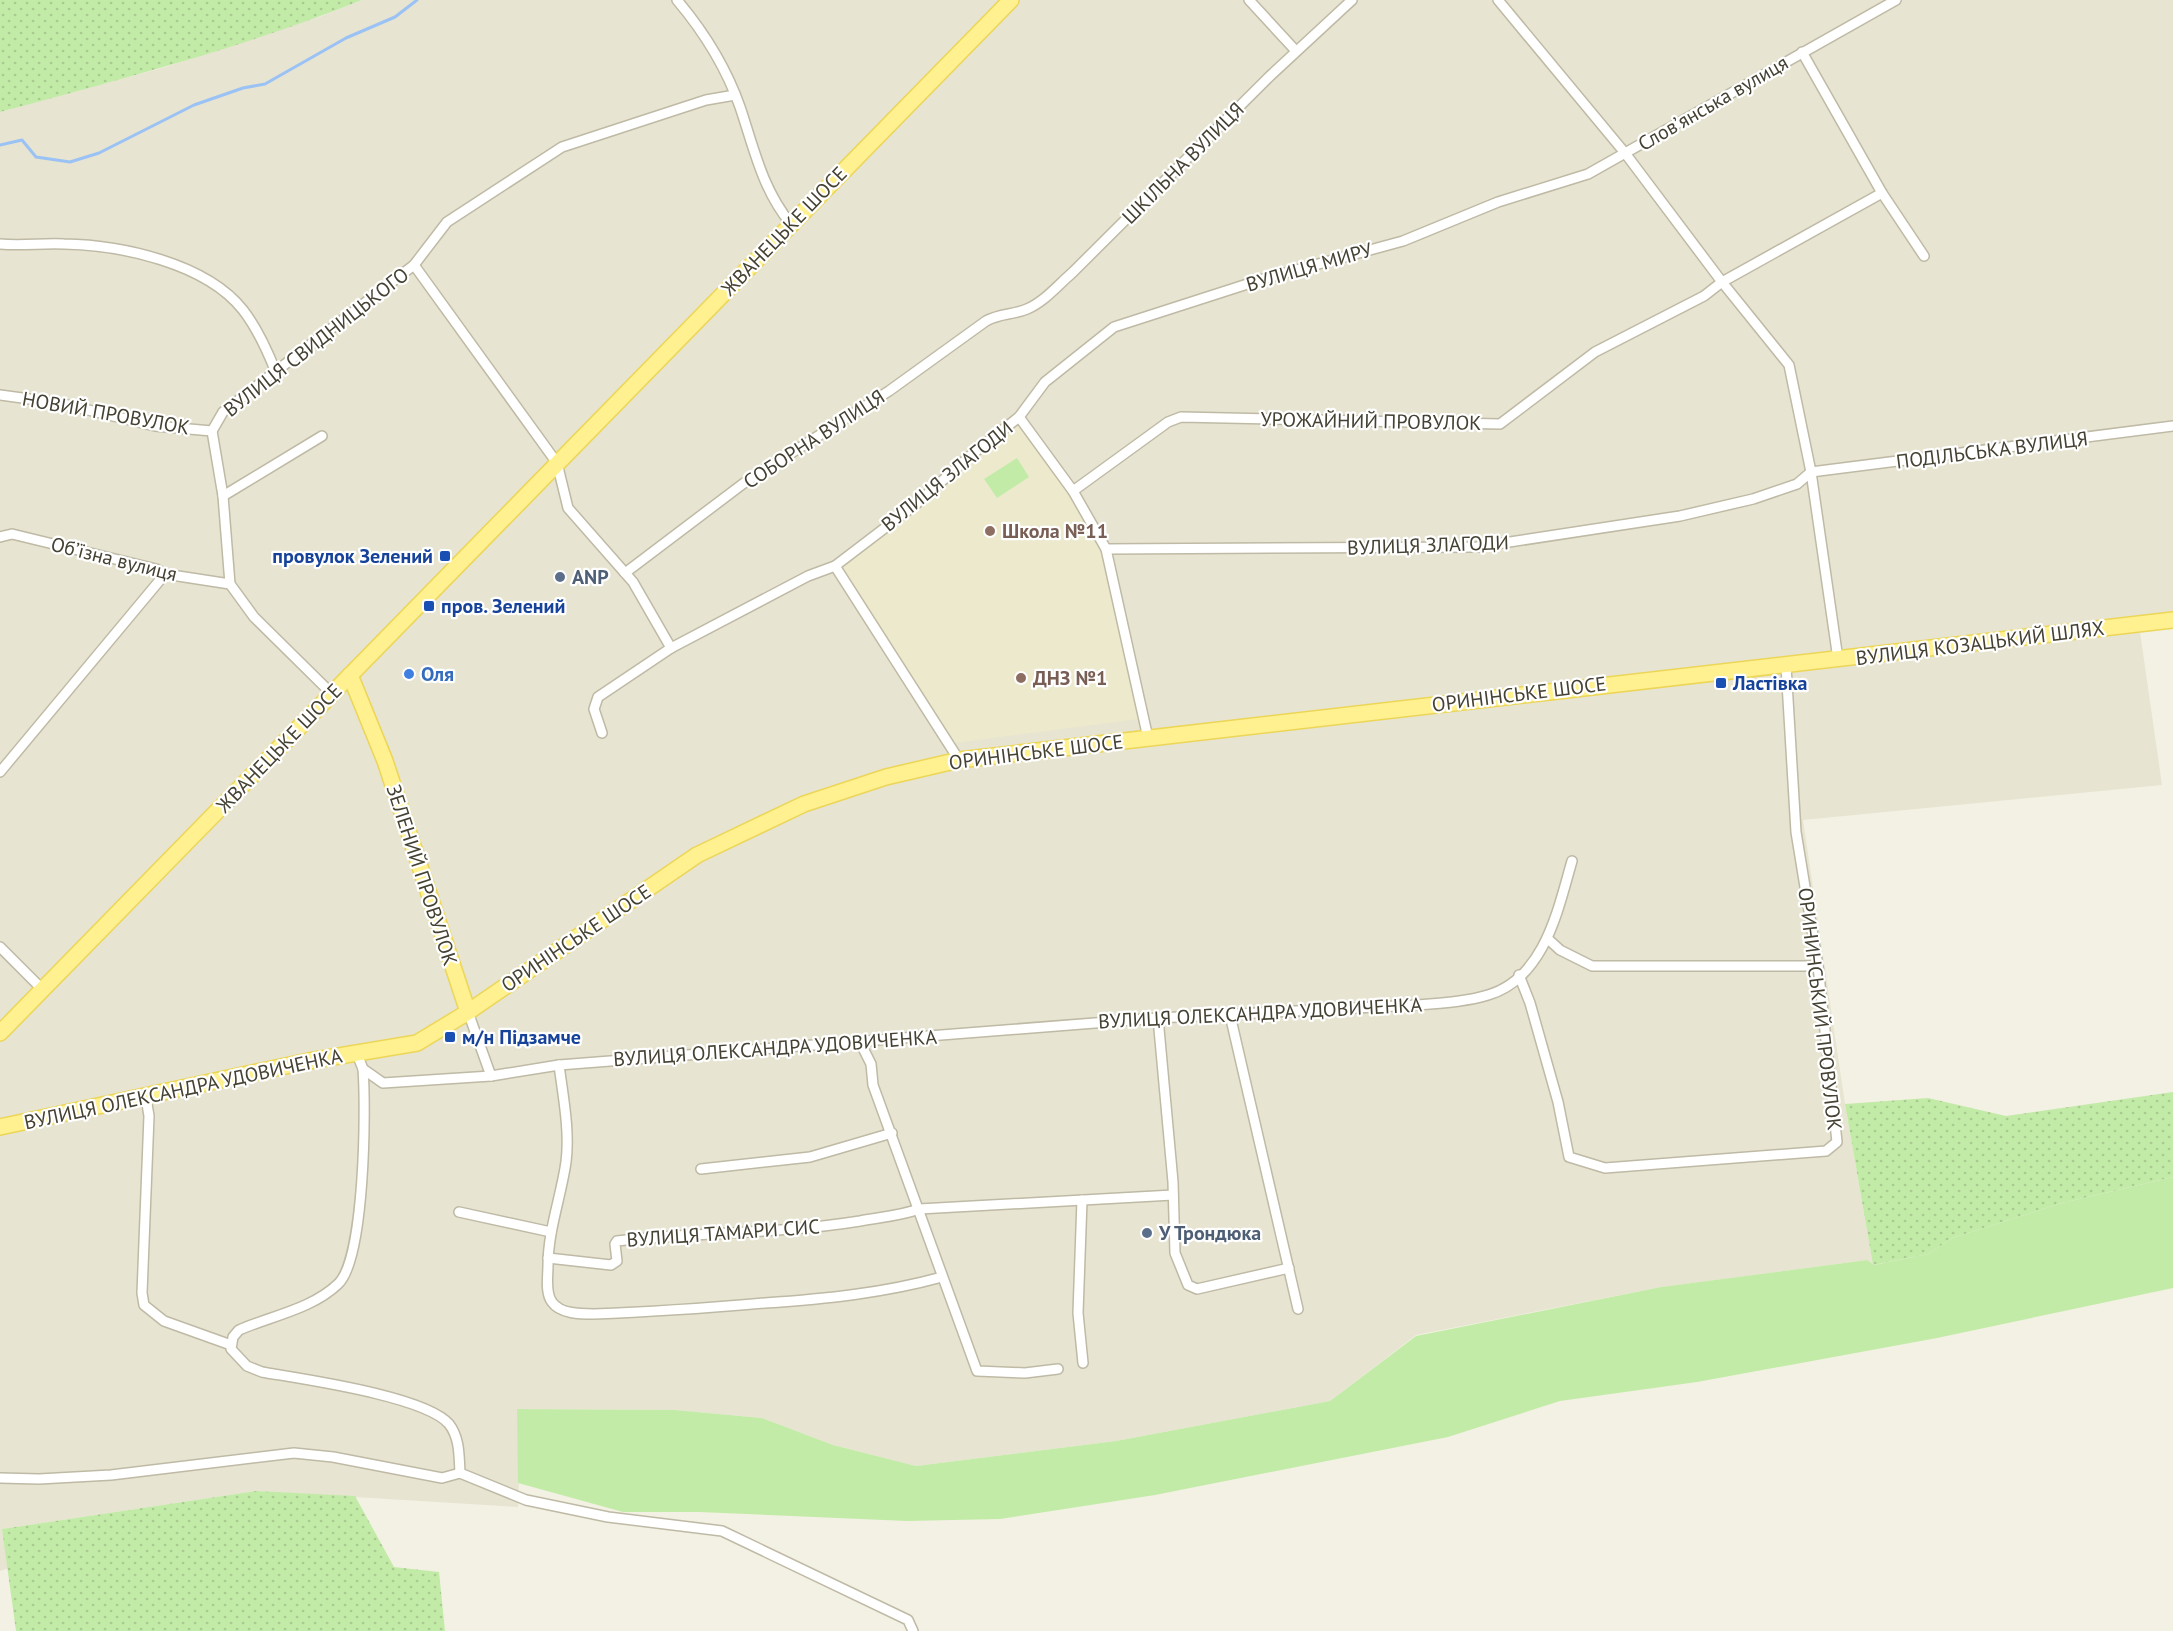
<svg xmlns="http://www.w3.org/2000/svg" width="2173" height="1631" font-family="'PT Sans',sans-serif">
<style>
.residential{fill:#e7e4d1}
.education{fill:#ede9cc}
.grass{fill:#c3eba8}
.park{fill:url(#park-dots)}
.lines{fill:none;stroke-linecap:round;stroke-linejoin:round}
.stream{stroke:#9ac2f5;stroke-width:3}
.minor-casing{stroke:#bfbaa5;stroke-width:12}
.primary-casing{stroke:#ecd658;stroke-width:18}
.minor{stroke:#fff;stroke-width:9}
.primary{stroke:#fff090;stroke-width:15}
.education-dot{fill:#8d6e63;stroke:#fff;stroke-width:2}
.transit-dot{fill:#1a4fb4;stroke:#fff;stroke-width:2}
.service-dot{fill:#5c6f8a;stroke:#fff;stroke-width:2}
.shop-dot{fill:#3f7fe0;stroke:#fff;stroke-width:2}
.labels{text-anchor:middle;stroke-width:4.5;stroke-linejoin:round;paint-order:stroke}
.street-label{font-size:20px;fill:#454133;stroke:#fff}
.education-label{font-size:20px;font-weight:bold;fill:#785e54;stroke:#fff;text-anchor:start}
.transit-label{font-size:20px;font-weight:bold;fill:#164399;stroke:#fff;text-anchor:start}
.service-label{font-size:20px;font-weight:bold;fill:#4e5e75;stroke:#fff;text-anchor:start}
.shop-label{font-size:20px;font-weight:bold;fill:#366cbe;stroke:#fff;text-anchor:start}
</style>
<defs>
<pattern id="park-dots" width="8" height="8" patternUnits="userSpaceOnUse" patternTransform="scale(1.5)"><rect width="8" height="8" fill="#c3eba8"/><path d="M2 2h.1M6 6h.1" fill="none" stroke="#a9cb91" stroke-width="1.8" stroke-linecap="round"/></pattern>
</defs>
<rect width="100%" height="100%" fill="#f3f1e3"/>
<!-- residential -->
<polygon class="residential" points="362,0 2173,0 2173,613 2138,618 2162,785 1803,820 1845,1104 1873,1265 1867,1260 1661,1287 1416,1335 1330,1401 1116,1441 916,1466 833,1445 762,1418 675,1410 518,1409 520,1444 518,1507 256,1491 2,1529 9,1568 0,1571 0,112 162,68 322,16"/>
<!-- education -->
<polygon class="education" points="1018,425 1069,495 1101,551 1138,719 954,743 840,564 919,510 973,460"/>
<!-- grass -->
<g class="grass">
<polygon points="1017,458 1029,477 997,498 984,479"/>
<polygon points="2173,1177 2173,1288 1937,1338 1697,1382 1560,1401 1448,1437 1155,1495 1000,1519 907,1521 699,1512 623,1512 518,1483 517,1409 675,1410 762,1418 833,1445 916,1466 1116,1441 1330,1401 1416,1336 1661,1287 1867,1260 1874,1265 1928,1254 1952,1238 2062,1203"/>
</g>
<!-- park -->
<g class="park">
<path d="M 0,0 L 362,0 C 245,47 122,79 0,112 Z"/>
<polygon points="2173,1092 2173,1177 2062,1203 1952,1238 1928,1254 1873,1265 1845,1104 1928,1098 2006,1116"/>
<polygon points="256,1491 355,1496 394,1567 439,1572 445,1631 16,1631 2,1529"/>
</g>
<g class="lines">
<!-- stream -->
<polyline class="stream" points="0,145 22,140 36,157 70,162 99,153 194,105 243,88 265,84 346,38 395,17 417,0"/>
<defs>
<g id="minor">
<path d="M 677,0 C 704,32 726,67 740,107 C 754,148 762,189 791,224"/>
<polyline points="1249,0 1296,51"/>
<polyline points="1498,0 1625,153 1722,282 1789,365 1811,472 1838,659"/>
<polyline points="1802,52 1882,193 1924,256"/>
<path d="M 0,244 C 22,246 42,243 64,244 C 121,245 206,263 243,310 C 257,328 267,350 275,370"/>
<polyline points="414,265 557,463 568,508 633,582 671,648"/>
<polyline points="0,395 59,403 155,426 212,431"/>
<polyline points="1019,417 1073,491 1106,549 1148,738"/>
<polyline points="212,431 223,412 414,265 447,222 562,147 706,100 735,95"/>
<polyline points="212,431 223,496 230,584 254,617 332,694"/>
<polyline points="1073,491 1168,422 1181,417 1500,424 1595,352 1704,296 1722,282 1882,193"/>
<polyline points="223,496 322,436"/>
<polyline points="0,537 12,534 156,569 165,574 230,584"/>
<polyline points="1106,549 1477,547 1680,516 1753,499 1797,484 1811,472 2173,426"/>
<polyline points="835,566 959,760"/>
<path d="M 625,573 L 744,483 L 889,391 L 986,321 C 1000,313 1013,315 1027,309 C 1044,302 1058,285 1072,273 L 1270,76 L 1352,0"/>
<polyline points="602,733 594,709 598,697 671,648 808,576 835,566 915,505 970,456 1019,417 1045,382 1114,327 1263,279 1403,241 1498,202 1588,174 1896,0"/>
<polyline points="0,772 165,574"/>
<polyline points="1548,939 1560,950 1592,966 1818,966"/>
<polyline points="0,947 43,990"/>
<polyline points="1519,975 1530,1003 1558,1102 1569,1157 1605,1168 1826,1151 1837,1142 1818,966 1796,832 1786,666"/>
<polyline points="468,1012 491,1076"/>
<polyline points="1230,1015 1298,1309"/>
<polyline points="1158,1018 1173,1182 1175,1253 1188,1285 1197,1289 1289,1268"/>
<polyline points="860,1042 871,1064 873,1085 977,1371 1025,1373 1058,1369"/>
<path d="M 357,1054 L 363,1069 L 383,1083 L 491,1076 L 559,1065 L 1158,1018 L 1416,1005 C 1440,1003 1465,1002 1488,995 C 1545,978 1558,909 1572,861"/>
<path d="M 559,1065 C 563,1096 570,1131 566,1162 C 561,1197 548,1230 548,1266 C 548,1276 545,1293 552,1302 C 560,1314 581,1314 594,1314 C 651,1312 708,1308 765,1303 C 825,1299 884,1293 942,1277"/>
<path d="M 363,1069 C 366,1108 365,1259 338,1284 C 312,1309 271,1316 239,1330 L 233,1337 L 231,1349 L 247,1366 L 262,1372 C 302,1379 425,1396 449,1424 C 460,1438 459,1457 460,1473"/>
<polyline points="146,1098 149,1116 142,1293 144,1305 164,1321 231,1345"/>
<polyline points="701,1169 810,1157 892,1133"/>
<polyline points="1082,1200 1078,1313 1083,1363"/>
<polyline points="459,1212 551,1232"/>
<path d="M 548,1258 L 611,1265 L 617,1261 L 615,1244 L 617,1241 C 698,1232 780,1234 860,1221 C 880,1217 900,1216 919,1209 L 1173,1195"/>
<polyline points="0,1478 39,1479 111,1475 294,1453 333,1457 442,1478 460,1473 526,1500 608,1517 722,1531 908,1620 913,1631"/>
</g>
<g id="primary">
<polyline points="350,675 385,761 468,1012"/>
<polyline points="0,1033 1011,0"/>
<polyline points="0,1127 309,1061 417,1043 468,1012 697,855 804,804 886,777 959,760 2173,620"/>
</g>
</defs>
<!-- minor casing -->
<use href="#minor" class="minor-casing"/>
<!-- primary casing -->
<use href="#primary" class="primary-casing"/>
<!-- minor -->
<use href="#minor" class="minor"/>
<!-- primary -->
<use href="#primary" class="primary"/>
</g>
<!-- markers -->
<g class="education-dot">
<circle cx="990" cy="531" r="6"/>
<circle cx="1021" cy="678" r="6"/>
</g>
<g class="transit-dot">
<rect x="439" y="550" width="12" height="12" rx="3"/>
<rect x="423" y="600" width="12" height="12" rx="3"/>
<rect x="1715" y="677" width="12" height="12" rx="3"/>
<rect x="444" y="1031" width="12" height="12" rx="3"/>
</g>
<g class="service-dot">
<circle cx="560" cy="577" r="6"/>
<circle cx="1147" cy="1233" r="6"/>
</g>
<circle class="shop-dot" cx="409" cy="674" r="6"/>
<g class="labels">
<!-- street labels -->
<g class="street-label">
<text transform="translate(1713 103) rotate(-30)" y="7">Словʼянська вулиця</text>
<text transform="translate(1183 163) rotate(-45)" y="7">ШКІЛЬНА ВУЛИЦЯ</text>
<text transform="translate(784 231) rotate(-46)" y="7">ЖВАНЕЦЬКЕ ШОСЕ</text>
<text transform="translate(1309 267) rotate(-16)" y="7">ВУЛИЦЯ МИРУ</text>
<text transform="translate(316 342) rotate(-38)" y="7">ВУЛИЦЯ СВИДНИЦЬКОГО</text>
<text transform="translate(106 413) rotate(10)" y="7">НОВИЙ ПРОВУЛОК</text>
<text transform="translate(1371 421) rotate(1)" y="7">УРОЖАЙНИЙ ПРОВУЛОК</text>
<text transform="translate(814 439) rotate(-33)" y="7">СОБОРНА ВУЛИЦЯ</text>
<text transform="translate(1992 450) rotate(-7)" y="7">ПОДІЛЬСЬКА ВУЛИЦЯ</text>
<text transform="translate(947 476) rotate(-39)" y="7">ВУЛИЦЯ ЗЛАГОДИ</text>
<text transform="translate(1428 545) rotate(-2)" y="7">ВУЛИЦЯ ЗЛАГОДИ</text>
<text transform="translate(114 559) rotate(14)" y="7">Обʼїзна вулиця</text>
<text transform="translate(1980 643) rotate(-7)" y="7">ВУЛИЦЯ КОЗАЦЬКИЙ ШЛЯХ</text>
<text transform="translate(1519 694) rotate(-7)" y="7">ОРИНІНСЬКЕ ШОСЕ</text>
<text transform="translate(279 748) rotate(-46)" y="7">ЖВАНЕЦЬКЕ ШОСЕ</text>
<text transform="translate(1036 752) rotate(-7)" y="7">ОРИНІНСЬКЕ ШОСЕ</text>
<text transform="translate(422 875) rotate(72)" y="7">ЗЕЛЕНИЙ ПРОВУЛОК</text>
<text transform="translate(576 938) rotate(-34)" y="7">ОРИНІНСЬКЕ ШОСЕ</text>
<text transform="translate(1820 1009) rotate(83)" y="7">ОРИНИНСЬКИЙ ПРОВУЛОК</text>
<text transform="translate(1260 1013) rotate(-3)" y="7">ВУЛИЦЯ ОЛЕКСАНДРА УДОВИЧЕНКА</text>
<text transform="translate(775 1048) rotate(-4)" y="7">ВУЛИЦЯ ОЛЕКСАНДРА УДОВИЧЕНКА</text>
<text transform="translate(183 1089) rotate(-12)" y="7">ВУЛИЦЯ ОЛЕКСАНДРА УДОВИЧЕНКА</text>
<text transform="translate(723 1233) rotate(-4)" y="7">ВУЛИЦЯ ТАМАРИ СИС</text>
</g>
<!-- education labels -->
<g class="education-label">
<text x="1002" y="538">Школа №11</text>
<text x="1033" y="685">ДНЗ №1</text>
</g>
<!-- transit labels -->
<g class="transit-label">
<text x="433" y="563" text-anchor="end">провулок Зелений</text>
<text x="441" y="613">пров. Зелений</text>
<text x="1733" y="690">Ластівка</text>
<text x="462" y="1044">м/н Підзамче</text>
</g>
<!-- service labels -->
<g class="service-label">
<text x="572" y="584">ANP</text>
<text x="1159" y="1240">У Трондюка</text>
</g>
<!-- shop labels -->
<g class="shop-label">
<text x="421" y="681">Оля</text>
</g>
</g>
</svg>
